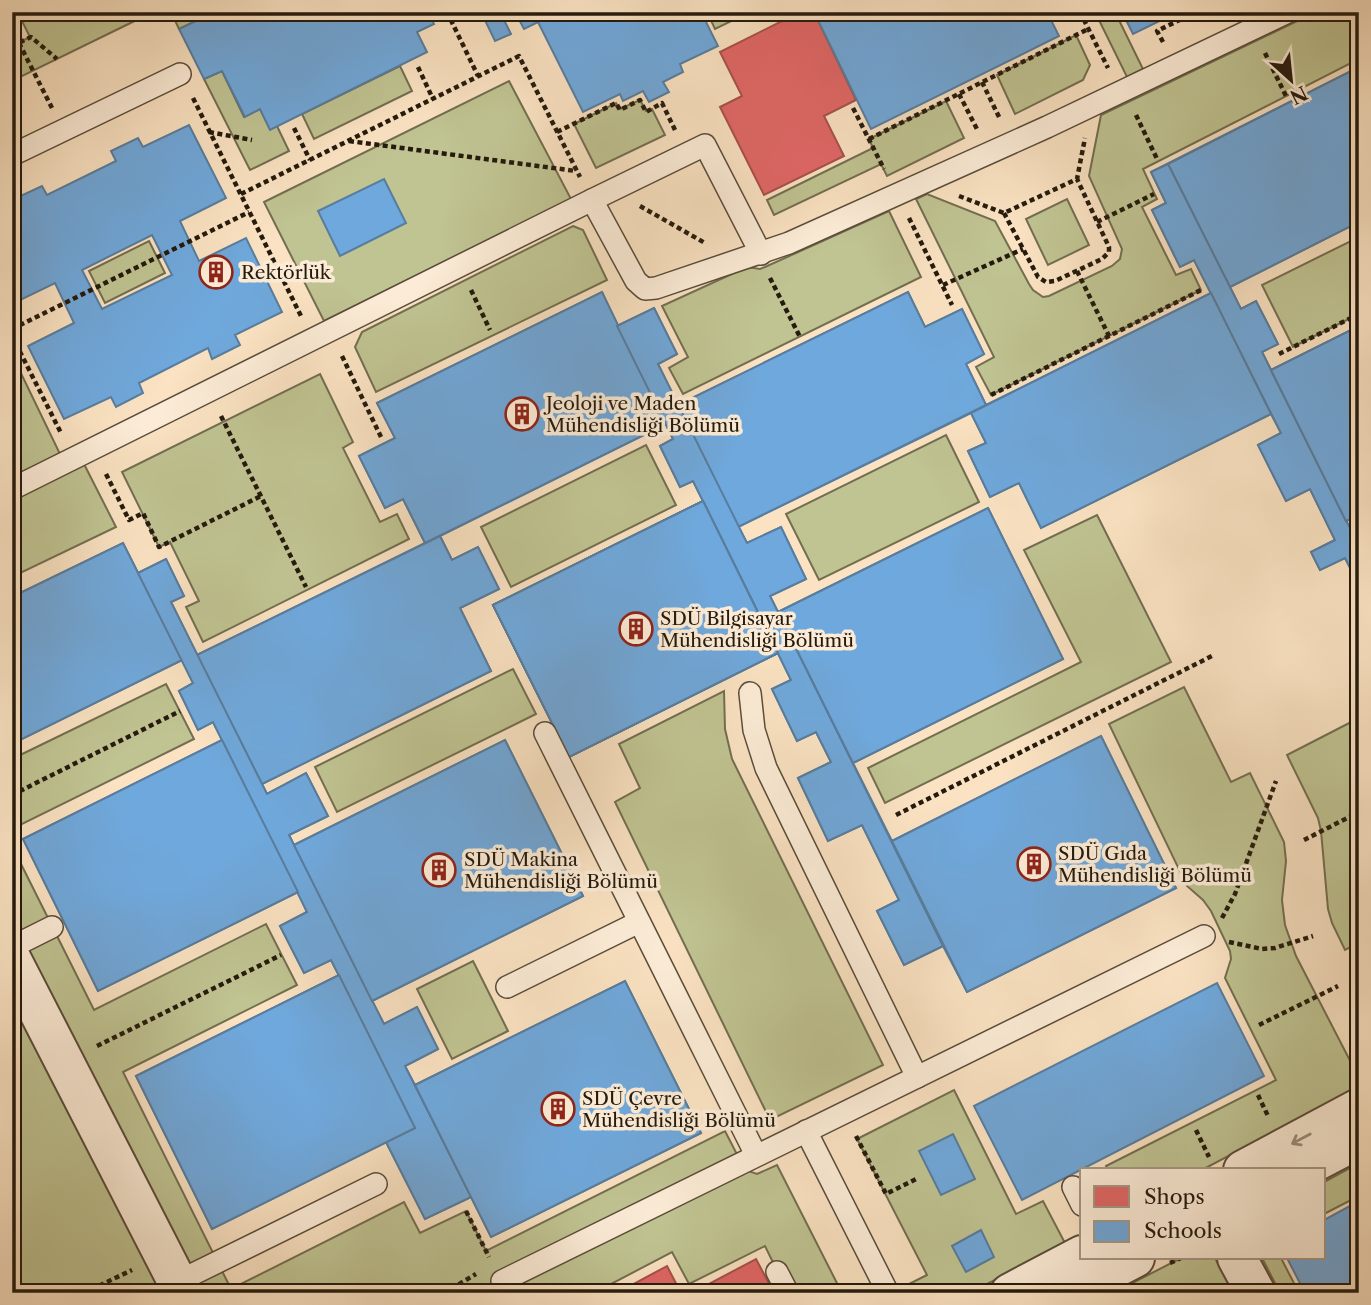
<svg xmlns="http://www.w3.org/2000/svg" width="1371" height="1305" font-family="'Libre Caslon Text',serif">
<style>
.green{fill:#c0c392;stroke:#726e50;stroke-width:2}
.shops{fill:#e06666;stroke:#a84f4b;stroke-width:2}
.schools{fill:#6fa8dc;stroke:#587d9e;stroke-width:2;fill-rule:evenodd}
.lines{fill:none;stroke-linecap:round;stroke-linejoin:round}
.service-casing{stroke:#5a4c3a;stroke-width:24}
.minor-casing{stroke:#5a4c3a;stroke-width:42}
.path{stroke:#241a0d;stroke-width:4.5;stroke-dasharray:5 3.5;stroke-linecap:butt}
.service{stroke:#fcecd7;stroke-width:21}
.minor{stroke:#fcecd7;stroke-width:38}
.oneway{stroke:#9b8e7c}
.labels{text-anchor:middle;stroke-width:7;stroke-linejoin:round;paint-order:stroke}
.poi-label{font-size:19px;fill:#241a0d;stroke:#fcecd7;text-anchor:start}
</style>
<rect width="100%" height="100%" fill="#fae2c2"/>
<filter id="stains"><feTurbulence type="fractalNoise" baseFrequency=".00286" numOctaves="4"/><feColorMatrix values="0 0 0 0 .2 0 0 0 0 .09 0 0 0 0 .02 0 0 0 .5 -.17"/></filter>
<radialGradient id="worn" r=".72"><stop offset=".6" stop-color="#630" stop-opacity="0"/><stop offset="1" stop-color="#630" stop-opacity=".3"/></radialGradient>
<!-- green -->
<g class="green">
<polygon points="12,12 153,12 12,81 12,46 30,37 19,15 12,18"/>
<polygon points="171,12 192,12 196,21 179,29"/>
<polygon points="707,12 750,12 715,29"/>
<polygon points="1095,12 1115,12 1143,69 1127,77"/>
<polygon points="1316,12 1359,12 1359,59 1143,169 1157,199 1142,207 1176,275 1191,269 1201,290 991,395 976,367 994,357 916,199 927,194 995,221 1029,284 1033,290 1043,297 1049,296 1112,266 1120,259 1122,249 1089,176 1101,115"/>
<polygon points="1076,35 1090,65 1083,80 1015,114 997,75"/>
<polygon points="400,66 412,91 314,139 302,114"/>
<polygon points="222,71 244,117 260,109 270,129 277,126 289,151 250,170 204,79"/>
<polygon points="509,81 571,199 324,321 264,202"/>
<polygon points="640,100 646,111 652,109 665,135 596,168 574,124 616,103 620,109"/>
<polygon points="946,101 964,138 887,176 881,164 774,215 767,200 873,148 869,139"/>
<polygon points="1067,199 1089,245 1048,265 1026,219"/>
<polygon points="889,211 921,277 683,394 669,368 688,357 662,306 747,267 760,269 765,267"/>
<polygon points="573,226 583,230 607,280 376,392 355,347 362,332"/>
<polygon points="1359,237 1359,314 1293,347 1262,285"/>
<polygon points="149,241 165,273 105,303 89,271"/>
<polygon points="12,361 18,367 60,454 12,477"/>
<polygon points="320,374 353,442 343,448 380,522 397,514 409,539 203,642 186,607 199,601 170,542 159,547 122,472"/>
<polygon points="946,435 979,502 819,580 786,514"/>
<polygon points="646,445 676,505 511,587 481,527"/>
<polygon points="84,464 116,527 12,577 12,500"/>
<polygon points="1097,515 1171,662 885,803 868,768 1081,662 1024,550"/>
<polygon points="513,669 536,714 337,812 315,767"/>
<polygon points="166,684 194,739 12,829 12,759"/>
<polygon points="1184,687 1231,782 1250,773 1284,842 1286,861 1282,900 1285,925 1296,956 1359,1078 1359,1087 1202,1170 1108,1170 1106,1166 1276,1080 1225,978 1231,959 1230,951 1211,911 1203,900 1187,886 1109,724"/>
<polygon points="724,691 725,729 732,759 883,1065 770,1120 615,802 640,788 619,744"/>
<polygon points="1359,718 1359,878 1352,881 1350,907 1359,926 1359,943 1345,950 1332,923 1328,909 1321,831 1318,818 1287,755"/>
<polygon points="12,846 94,1010 266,924 297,985 123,1072 231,1289 404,1202 420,1233 466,1211 486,1251 725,1131 745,1170 757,1174 777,1165 842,1293 788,1293 765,1246 689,1284 672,1252 594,1293 203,1293 12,918"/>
<polygon points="473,961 508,1031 452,1059 417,989"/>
<polygon points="12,994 164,1293 12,1293"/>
<polygon points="954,1090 1016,1214 1043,1201 1065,1243 970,1293 906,1293 903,1287 927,1275 857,1139"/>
<polygon points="1359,1163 1359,1196 1324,1214 1324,1182"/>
<polygon points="1181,1258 1215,1258 1233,1293 1113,1293"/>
<polygon points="1262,1258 1281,1258 1299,1293 1280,1293"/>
</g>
<!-- shops -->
<g class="shops">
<polygon points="800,12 814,12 856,100 824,116 844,156 764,195 720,107 742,96 720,52"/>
<polygon points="756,1259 774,1293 692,1293"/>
<polygon points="667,1266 681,1293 617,1293"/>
</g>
<!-- schools -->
<g class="schools">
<polygon points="192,12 428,12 434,24 417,32 427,52 270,130 260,109 245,117 222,71 204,79 179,29 196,21"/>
<polygon points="481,12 500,12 511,34 495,41"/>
<polygon points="515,12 701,12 718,46 680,64 683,72 663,82 669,92 649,102 643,91 623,101 620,94 583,112 538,22 524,29"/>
<polygon points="814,12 1047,12 1059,36 871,129"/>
<polygon points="1122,12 1178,12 1133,34"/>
<polygon points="1359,67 1359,222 1230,287 1241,309 1256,301 1278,344 1262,352 1271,370 1359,326 1359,515 1346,521 1359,546 1359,585 1345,558 1320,570 1311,552 1335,540 1310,489 1286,501 1258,445 1281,433 1271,414 1041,528 1019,483 990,497 968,451 986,443 971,413 738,527 747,543 781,527 806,579 770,596 778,612 988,508 1063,659 853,763 892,841 1101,736 1176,888 967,992 943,946 904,965 877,911 899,900 862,825 828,841 798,778 831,762 816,732 797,741 772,689 791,680 778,653 569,757 493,605 703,501 693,481 680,487 660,446 673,439 666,424 440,536 452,560 478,547 499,589 460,608 491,671 262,784 267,794 306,773 328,816 289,835 294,845 505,740 583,896 372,1001 384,1024 417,1007 438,1049 405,1066 415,1085 625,981 701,1133 491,1237 471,1197 425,1219 386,1142 212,1229 136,1076 339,975 331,960 304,973 280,926 307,912 298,892 98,991 23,839 222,740 213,722 198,730 179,691 193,683 182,660 12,744 12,597 123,543 138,573 166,559 184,596 171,602 197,655 425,543 403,499 385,508 359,456 395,438 377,403 602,292 617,326 654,308 677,354 658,364 678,405 908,292 925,327 962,309 984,354 966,364 986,405 1211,293 1194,260 1180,267 1152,210 1166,203 1151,172"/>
<polygon points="1359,67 1359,222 1230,287 1168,164"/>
<path d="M 189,125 L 226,198 L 180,221 L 199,261 L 246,238 L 282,312 L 235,335 L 240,345 L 212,359 L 208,348 L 139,383 L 143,393 L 116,407 L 111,397 L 64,419 L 28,346 L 74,323 L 55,283 L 12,304 L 12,212 L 19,209 L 14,199 L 42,186 L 47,195 L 116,161 L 111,151 L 138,138 L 143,147 ZM 152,235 L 172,275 L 102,309 L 82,270 Z"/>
<polygon points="1168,164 1241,309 1256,301 1278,344 1262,352 1359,546 1359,585 1345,558 1320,570 1311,552 1335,540 1310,489 1286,501 1258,445 1281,433 1194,260 1180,267 1152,210 1166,203 1151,172"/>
<polygon points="384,179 406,223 340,256 318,211"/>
<polygon points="602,292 666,424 425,543 403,499 385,508 359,456 395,438 377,403"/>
<polygon points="908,292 925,327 962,309 984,354 966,364 986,405 738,527 678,405"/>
<polygon points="1211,293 1271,414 1041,528 1019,483 990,497 968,451 986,443 971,413"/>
<polygon points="654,308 677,354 658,364 747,543 781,527 806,579 770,596 943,946 904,965 877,911 899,900 862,825 828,841 798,778 831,762 816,732 797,741 772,689 791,680 693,481 680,487 660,446 673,439 617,326"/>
<polygon points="1359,326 1359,515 1346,521 1271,370"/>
<polygon points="1359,326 1359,515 1346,521 1271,370"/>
<polygon points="703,501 778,653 569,757 493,605"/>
<polygon points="703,501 778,653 569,757 493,605"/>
<polygon points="703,501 778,653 569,757 493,605"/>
<polygon points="988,508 1063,659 853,763 778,612"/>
<polygon points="440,536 452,560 478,547 499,589 460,608 491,671 262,784 197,655"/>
<polygon points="123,543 182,660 12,744 12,597"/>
<polygon points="166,559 184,596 171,602 267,794 306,773 328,816 289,835 384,1024 417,1007 438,1049 405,1066 471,1197 425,1219 386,1142 415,1128 331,960 304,973 280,926 307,912 213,722 198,730 179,691 193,683 138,573"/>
<polygon points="1101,736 1176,888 967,992 892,841"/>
<polygon points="222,740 298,892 98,991 23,839"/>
<polygon points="505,740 583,896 372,1001 294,845"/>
<polygon points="1359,952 1359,969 1352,956"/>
<polygon points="339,975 415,1128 212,1229 136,1076"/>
<polygon points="625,981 701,1133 491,1237 415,1085"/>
<polygon points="1217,983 1264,1076 1022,1200 974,1106"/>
<polygon points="953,1134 975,1179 941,1195 919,1151"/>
<polygon points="1359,1201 1359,1293 1305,1293 1287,1258 1324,1258 1324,1220"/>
<polygon points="981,1230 994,1257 966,1272 952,1246"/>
</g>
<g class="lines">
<defs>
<g id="service">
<polyline points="12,155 180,74"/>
<polyline points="592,200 636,281 645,289 656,288 789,243 1047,127 1288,12"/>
<polyline points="12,489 592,200 705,145 761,254"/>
<polyline points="750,693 754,730 766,768 917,1077"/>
<polyline points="545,733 756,1155"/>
<polyline points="12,947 52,927"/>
<polyline points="507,987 639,922"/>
<polyline points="806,1131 888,1293"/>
<polyline points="1073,1187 1082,1205"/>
<polyline points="777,1272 788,1293"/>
<polyline points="502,1281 1204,936"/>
<polyline points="177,1282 376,1184"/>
</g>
<g id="minor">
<polyline points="12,960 183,1293"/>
<polyline points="1243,1170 1359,1108"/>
<polyline points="1300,1170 1359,1139"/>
<polyline points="1237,1258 1256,1293"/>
<polyline points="1010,1293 1082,1255"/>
<polyline points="1068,1293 1135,1258"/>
</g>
</defs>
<!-- service casing -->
<use href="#service" class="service-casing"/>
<!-- minor casing -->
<use href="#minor" class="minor-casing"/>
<!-- path -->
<g class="path">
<polyline points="447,12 478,76"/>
<polyline points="1080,12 1108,68"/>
<polyline points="1163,42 1157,31 1196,12"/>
<polyline points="19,43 52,108"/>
<polyline points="12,46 31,37 57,59"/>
<polyline points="1265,53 1286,96"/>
<polyline points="418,67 433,99"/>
<polyline points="982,82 1000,119"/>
<polyline points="959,94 978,131"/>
<polyline points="193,98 301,316"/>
<polyline points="853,108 884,169"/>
<polyline points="1136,115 1158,161"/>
<polyline points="294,128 310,160"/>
<polyline points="209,132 252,140"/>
<polyline points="557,132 616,103 620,110 640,100 646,112 662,103 675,130"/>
<polyline points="869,139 1088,29"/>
<polyline points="349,141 576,171"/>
<polyline points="241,194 519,56 580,177"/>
<polyline points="959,196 1004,213 1077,179 1085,138"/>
<polyline points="640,206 705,243"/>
<polyline points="1004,213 1038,277 1046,282 1055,281 1102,259 1109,252 1109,247 1077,179"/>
<polyline points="909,218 952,305"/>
<polyline points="1097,222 1154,194"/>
<polyline points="1077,271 1109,336"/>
<polyline points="770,278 800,337"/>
<polyline points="943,285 1023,249"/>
<polyline points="471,290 490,330"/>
<polyline points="12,329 249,212"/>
<polyline points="12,336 61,433"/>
<polyline points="1279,354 1359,314"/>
<polyline points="342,356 381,437"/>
<polyline points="991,395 1201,290"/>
<polyline points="221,416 306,587"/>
<polyline points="106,474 129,520 143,513 159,547 261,496"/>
<polyline points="12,795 180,711"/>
<polyline points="896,815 1212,656"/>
<polyline points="1304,840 1359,812"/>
<polyline points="1222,918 1235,894 1276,781"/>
<polyline points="1229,942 1262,949 1275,948 1313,936"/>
<polyline points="1259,1025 1338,986"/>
<polyline points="97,1046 281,955"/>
<polyline points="1258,1095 1268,1116"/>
<polyline points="1196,1130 1209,1157"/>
<polyline points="856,1136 886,1194 918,1178"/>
<polyline points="466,1211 489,1257"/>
<polyline points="1170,1263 1181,1258"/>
<polyline points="84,1293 132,1270"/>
<polyline points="444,1293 476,1274"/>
</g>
<!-- service -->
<use href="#service" class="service"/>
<!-- minor -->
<use href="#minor" class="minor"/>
</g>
<!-- one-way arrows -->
<defs><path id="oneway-shaft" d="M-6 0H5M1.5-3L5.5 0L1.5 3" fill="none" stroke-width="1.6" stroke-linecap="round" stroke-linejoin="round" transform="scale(1.75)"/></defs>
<use class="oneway" href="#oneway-shaft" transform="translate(1301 1139) rotate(152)"/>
<!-- icons -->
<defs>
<symbol id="building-ring" viewBox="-11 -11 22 22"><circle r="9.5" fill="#fcecd7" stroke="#8f2418" stroke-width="1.5"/><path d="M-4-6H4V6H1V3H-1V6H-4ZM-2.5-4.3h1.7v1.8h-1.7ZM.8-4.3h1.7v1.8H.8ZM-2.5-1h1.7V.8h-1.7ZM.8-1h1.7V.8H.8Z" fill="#8f2418"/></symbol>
</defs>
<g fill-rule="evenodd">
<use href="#building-ring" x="197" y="253" width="38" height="38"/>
<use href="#building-ring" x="503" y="395" width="38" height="38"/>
<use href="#building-ring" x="617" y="610" width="38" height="38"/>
<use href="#building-ring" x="1015" y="845" width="38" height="38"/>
<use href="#building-ring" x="420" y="851" width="38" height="38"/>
<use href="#building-ring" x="539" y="1090" width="38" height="38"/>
</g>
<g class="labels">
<!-- poi labels -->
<g class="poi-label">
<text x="241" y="279">Rektörlük</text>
<text x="546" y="410">Jeoloji ve Maden<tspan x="546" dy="22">Mühendisliği Bölümü</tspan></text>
<text x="660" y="625">SDÜ Bilgisayar<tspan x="660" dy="22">Mühendisliği Bölümü</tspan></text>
<text x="1058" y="860">SDÜ Gıda<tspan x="1058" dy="22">Mühendisliği Bölümü</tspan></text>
<text x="464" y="866">SDÜ Makina<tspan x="464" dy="22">Mühendisliği Bölümü</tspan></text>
<text x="582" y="1105">SDÜ Çevre<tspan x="582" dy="22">Mühendisliği Bölümü</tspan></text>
</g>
</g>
<!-- margin -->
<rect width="1371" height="1305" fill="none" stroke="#fae2c2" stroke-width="42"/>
<rect x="14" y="14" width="1343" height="1277" fill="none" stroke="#241a0d" stroke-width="3.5"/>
<rect x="21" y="21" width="1329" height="1263" fill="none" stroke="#241a0d" stroke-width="2"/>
<!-- legend -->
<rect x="1080" y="1168" width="245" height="91" fill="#fcecd7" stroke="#a69886" stroke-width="2"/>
<rect x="1094" y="1186" width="35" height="21" fill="#e06666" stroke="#a69886" stroke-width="2"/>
<text x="1144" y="1204" font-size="21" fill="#241a0d">Shops</text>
<rect x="1094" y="1221" width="35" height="21" fill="#6fa8dc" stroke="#a69886" stroke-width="2"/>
<text x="1144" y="1238" font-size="21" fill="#241a0d">Schools</text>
<!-- north arrow -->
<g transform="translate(1291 80) rotate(153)" stroke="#fcecd7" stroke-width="5" paint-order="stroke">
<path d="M0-5L12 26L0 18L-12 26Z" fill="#241a0d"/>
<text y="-10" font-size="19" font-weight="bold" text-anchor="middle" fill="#241a0d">N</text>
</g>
<rect width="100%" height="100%" filter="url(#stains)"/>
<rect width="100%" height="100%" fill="url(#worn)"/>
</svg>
